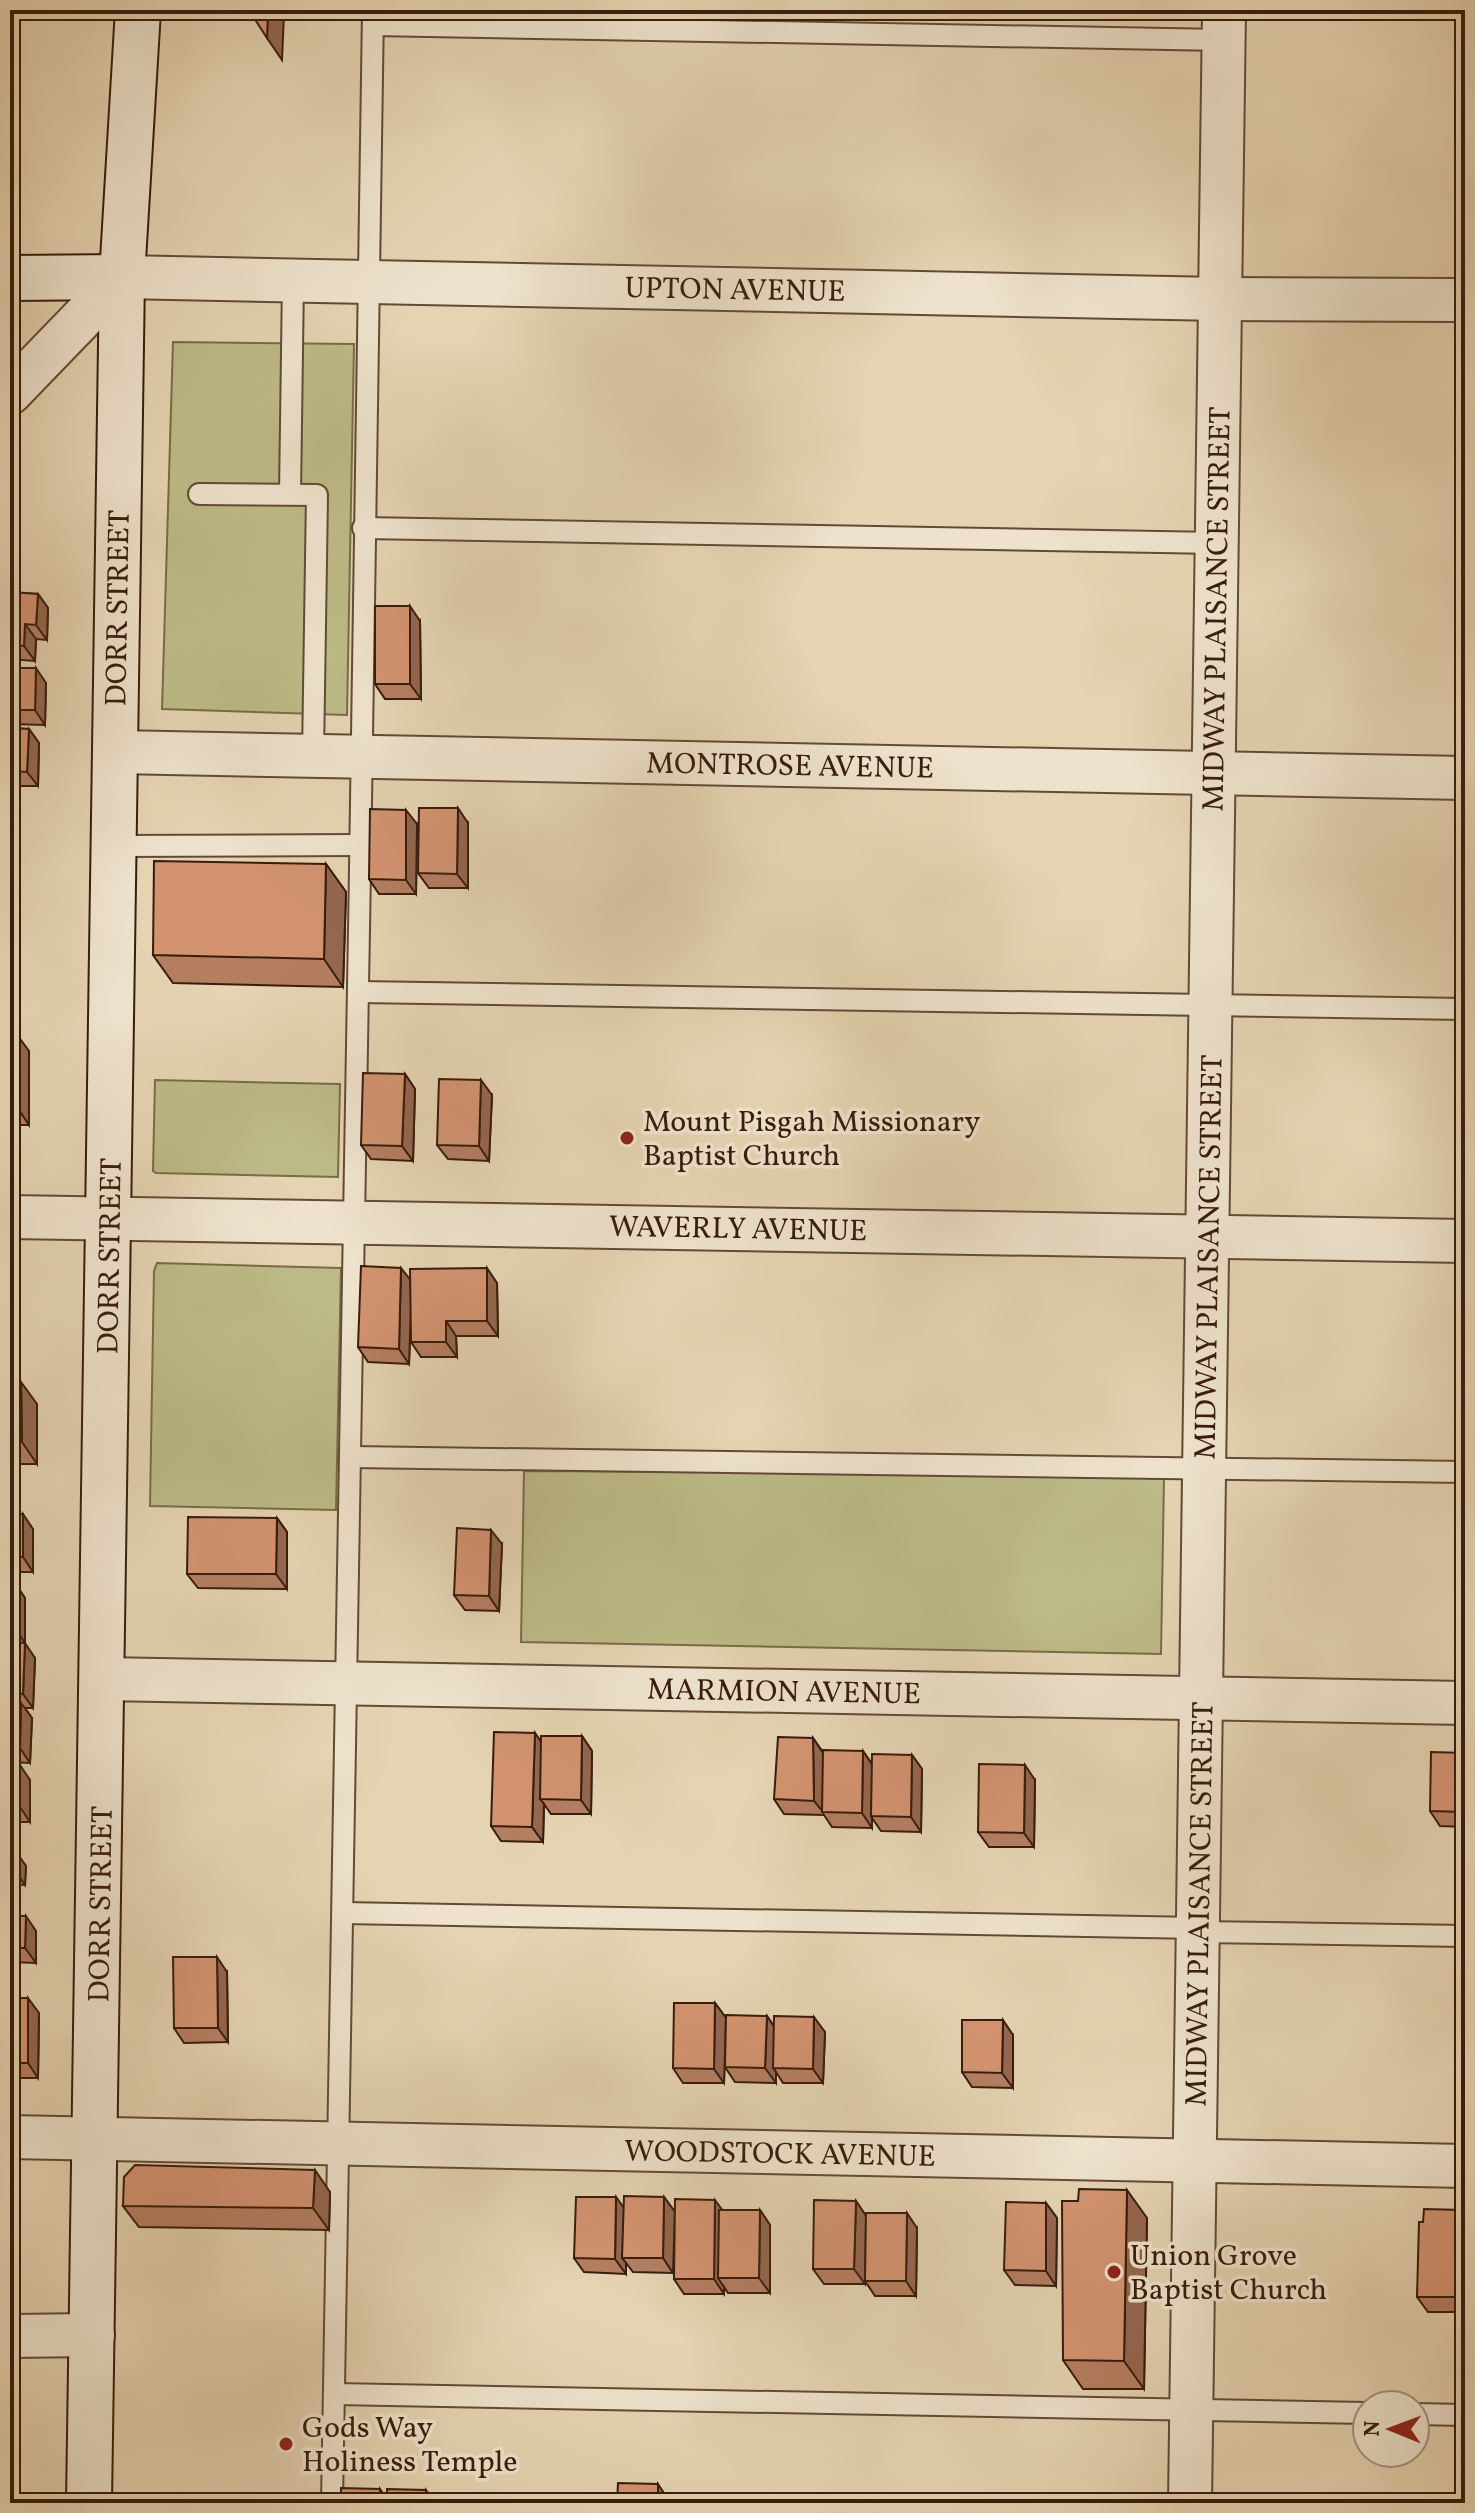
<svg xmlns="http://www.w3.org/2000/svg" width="1475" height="2513" font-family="Vollkorn,serif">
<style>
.green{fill:#bcba86;stroke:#7a6b4a;stroke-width:2}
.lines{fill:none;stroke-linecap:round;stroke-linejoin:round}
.lane-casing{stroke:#634a36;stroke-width:24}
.street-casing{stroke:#634a36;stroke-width:46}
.secondary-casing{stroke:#381c0d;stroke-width:48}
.lane{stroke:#eee2cc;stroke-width:20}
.street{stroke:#eee2cc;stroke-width:42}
.secondary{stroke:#eee2cc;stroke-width:44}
.wall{fill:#b57e61;stroke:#381c0d;stroke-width:2}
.shaded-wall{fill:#94674f;stroke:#381c0d;stroke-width:2}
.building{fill:#d39371;stroke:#381c0d;stroke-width:2}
.poi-dot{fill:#8f2418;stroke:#eee2cc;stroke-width:3}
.labels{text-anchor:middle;stroke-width:7;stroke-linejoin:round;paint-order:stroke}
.street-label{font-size:30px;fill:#381c0d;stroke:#eee2cc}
.poi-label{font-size:30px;fill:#381c0d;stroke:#eee2cc;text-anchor:start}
</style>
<rect width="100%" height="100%" fill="#e5d3b1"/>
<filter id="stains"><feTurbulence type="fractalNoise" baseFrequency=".0025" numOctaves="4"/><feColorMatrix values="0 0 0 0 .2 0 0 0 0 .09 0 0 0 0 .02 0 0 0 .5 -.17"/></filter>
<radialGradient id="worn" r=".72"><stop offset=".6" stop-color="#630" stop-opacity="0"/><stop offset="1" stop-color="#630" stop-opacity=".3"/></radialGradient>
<!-- green -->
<g class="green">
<polygon points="173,342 354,344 347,715 162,709"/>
<polygon points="155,1080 340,1084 338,1177 156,1173 153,1171"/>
<polygon points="157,1263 341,1268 336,1510 150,1506 154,1271"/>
<polygon points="524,1471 1161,1474 1164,1479 1161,1654 521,1642"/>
</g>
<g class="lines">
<defs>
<g id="lane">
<polyline points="373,25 1223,40"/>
<polyline points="199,494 317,495 313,756"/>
<polyline points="290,494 293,280"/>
<polyline points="363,528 1217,543"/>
<polyline points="114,846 358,845"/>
<polyline points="358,992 1465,1009"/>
<polyline points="352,1457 1465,1472"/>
<polyline points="343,1913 1199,1928"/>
<polyline points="1199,1932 1465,1936"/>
<polyline points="335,2394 1367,2413"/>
<polyline points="1415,2414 1465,2415"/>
<path d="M 332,2503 C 351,1672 359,841 373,10"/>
</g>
<g id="street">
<polyline points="10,393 122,277 1221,299 1460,300"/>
<polyline points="116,752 1465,778"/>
<polyline points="10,1217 1465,1241"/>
<polyline points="103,1679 1465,1703"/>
<polyline points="10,2137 1465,2166"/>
<polyline points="10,2336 93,2335"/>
<polyline points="1190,2503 1224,10"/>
</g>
<g id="secondary">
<polyline points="10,278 122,277"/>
<polyline points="89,2503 122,277 138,10"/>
</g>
</defs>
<!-- lane casing -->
<use href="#lane" class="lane-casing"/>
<!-- street casing -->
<use href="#street" class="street-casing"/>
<!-- secondary casing -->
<use href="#secondary" class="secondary-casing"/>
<!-- lane -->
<use href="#lane" class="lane"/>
<!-- street -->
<use href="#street" class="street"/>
<!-- secondary -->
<use href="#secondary" class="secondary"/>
</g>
<!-- wall -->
<g class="wall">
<polygon points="10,592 38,594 48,608 47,640 36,639 35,661 10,659"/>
<polygon points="420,621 421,699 385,699 375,684"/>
<polygon points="10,668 46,683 45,725 10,724"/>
<polygon points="10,728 29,729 39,743 38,786 10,786"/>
<polygon points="468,823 468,888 429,888 418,873"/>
<polygon points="417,824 416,894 379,894 369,879"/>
<polygon points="326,864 346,892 343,987 173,983 153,955"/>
<polygon points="10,1036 29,1051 29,1125 10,1125"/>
<polygon points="405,1074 415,1089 413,1161 371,1159 361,1145"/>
<polygon points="492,1095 489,1161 448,1159 437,1145"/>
<polygon points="410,1281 497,1283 498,1336 456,1336 457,1357 421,1357 411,1342 411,1313 409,1364 368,1362 358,1347"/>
<polygon points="10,1382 37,1404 37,1464 10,1464"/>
<polygon points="10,1514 33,1529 33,1572 10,1572"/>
<polygon points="277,1518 287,1532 287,1589 198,1588 187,1574"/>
<polygon points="502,1544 499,1611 465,1610 454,1595"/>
<polygon points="10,1583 15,1583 25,1598 25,1643 17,1643 35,1658 33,1708 25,1708 32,1718 30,1763 10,1762"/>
<polygon points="535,1733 541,1742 582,1736 592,1751 591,1814 551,1814 544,1804 543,1842 501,1841 491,1826"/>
<polygon points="813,1738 823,1752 863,1751 872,1764 912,1755 922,1769 921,1832 881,1831 872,1818 872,1828 832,1827 824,1815 784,1814 774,1799"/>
<polygon points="1465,1753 1465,1827 1440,1826 1430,1811"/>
<polygon points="10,1765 30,1780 30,1822 10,1822"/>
<polygon points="1035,1780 1034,1847 989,1847 978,1832"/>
<polygon points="10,1839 15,1846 15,1851 26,1866 25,1885 10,1884"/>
<polygon points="10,1916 36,1931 36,1963 10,1962"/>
<polygon points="227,1972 228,2042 184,2043 174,2028"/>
<polygon points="10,1998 39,2013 38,2078 10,2078"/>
<polygon points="715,2003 726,2018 724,2083 683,2083 673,2068"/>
<polygon points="767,2016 773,2025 825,2032 823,2083 783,2083 776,2072 776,2083 735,2082 725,2067"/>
<polygon points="1013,2035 1013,2088 972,2087 962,2072"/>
<polygon points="330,2192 329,2230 139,2227 123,2206"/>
<polygon points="616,2197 623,2208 664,2197 675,2212 673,2273 633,2272 626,2263 626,2274 584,2272 574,2258"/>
<polygon points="856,2201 866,2216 865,2284 824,2284 813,2269"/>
<polygon points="1078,2201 1147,2218 1144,2389 1083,2389 1063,2360"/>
<polygon points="1046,2203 1057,2218 1056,2286 1015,2285 1004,2270"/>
<polygon points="722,2210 760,2210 770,2225 770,2293 728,2293 724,2287 724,2294 684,2294 674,2279"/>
<polygon points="1463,2210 1465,2212 1465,2312 1428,2312 1417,2297 1423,2222"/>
<polygon points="917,2228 916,2296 875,2296 865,2281"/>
</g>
<!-- shaded-wall -->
<g class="shaded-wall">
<polygon points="268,10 281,10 284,13 282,60 267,38"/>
<polygon points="38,594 48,608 47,640 36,625"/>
<polygon points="410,606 420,621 421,699 410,684"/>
<polygon points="25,624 36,639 35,661 24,646"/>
<polygon points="36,668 46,683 45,725 35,710"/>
<polygon points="29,729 39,743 38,786 27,772"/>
<polygon points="458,808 468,823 468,888 457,874"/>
<polygon points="406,810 417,824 416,894 406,880"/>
<polygon points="326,864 346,892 343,987 324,959"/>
<polygon points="18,1036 29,1051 29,1125 19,1110"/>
<polygon points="405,1074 415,1089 413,1161 402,1146"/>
<polygon points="481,1080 492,1095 489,1161 479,1146"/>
<polygon points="401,1268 412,1282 409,1364 399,1349"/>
<polygon points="487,1268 497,1283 498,1336 487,1321"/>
<polygon points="446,1321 456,1336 457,1357 446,1342"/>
<polygon points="21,1382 37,1404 37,1464 22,1442"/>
<polygon points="23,1514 33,1529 33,1572 23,1557"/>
<polygon points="277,1518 287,1532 287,1589 276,1574"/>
<polygon points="491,1530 502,1544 499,1611 489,1596"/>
<polygon points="15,1583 25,1598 25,1643 15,1628"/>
<polygon points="25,1643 35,1658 33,1708 23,1694"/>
<polygon points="21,1703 32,1718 30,1763 20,1748"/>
<polygon points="535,1733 545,1748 540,1799 544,1804 543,1842 532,1827"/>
<polygon points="582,1736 592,1751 591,1814 581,1800"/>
<polygon points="813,1738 823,1753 823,1812 814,1801"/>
<polygon points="863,1751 873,1766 871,1816 872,1818 872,1828 862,1813"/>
<polygon points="912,1755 922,1769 921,1832 911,1817"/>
<polygon points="20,1765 30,1780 30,1822 20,1807"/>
<polygon points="1025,1765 1035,1780 1034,1847 1024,1833"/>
<polygon points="10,1839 15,1846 15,1866 10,1859"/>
<polygon points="16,1852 26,1866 25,1885 15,1870"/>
<polygon points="26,1916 36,1931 36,1963 25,1948"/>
<polygon points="217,1957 227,1972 228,2042 218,2028"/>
<polygon points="28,1998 39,2013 38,2078 28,2063"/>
<polygon points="715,2003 726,2018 724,2083 714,2069"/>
<polygon points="767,2016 777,2031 773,2068 776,2072 776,2083 765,2068"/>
<polygon points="814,2017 825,2032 823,2083 813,2069"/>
<polygon points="1003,2020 1013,2035 1013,2088 1002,2073"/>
<polygon points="315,2170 330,2192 329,2230 313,2208"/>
<polygon points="1127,2190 1147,2218 1144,2389 1124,2361"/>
<polygon points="616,2197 627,2212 622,2258 626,2263 626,2274 615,2259"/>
<polygon points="664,2197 675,2212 673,2273 663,2258"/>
<polygon points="715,2200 726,2215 718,2278 724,2287 724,2294 714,2279"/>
<polygon points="856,2201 866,2216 865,2284 854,2269"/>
<polygon points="1046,2203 1057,2218 1056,2286 1046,2271"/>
<polygon points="760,2210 770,2225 770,2293 759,2278"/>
<polygon points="1463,2210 1465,2212 1465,2301 1462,2297"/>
<polygon points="907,2213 917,2228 916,2296 906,2281"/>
<polygon points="658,2484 668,2499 668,2503 658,2503"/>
<polygon points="380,2489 390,2503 380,2503"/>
<polygon points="426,2490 436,2503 426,2503"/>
</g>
<!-- building -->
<g class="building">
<polygon points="249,10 268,10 267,38"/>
<polygon points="10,592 38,594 36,625 25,624 24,646 10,645"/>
<rect x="375" y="606" width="35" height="78"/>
<polygon points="10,668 36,668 35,710 10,710"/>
<polygon points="10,728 29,729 27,772 10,771"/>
<polygon points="419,808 458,808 457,874 418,873"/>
<polygon points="370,809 406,810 406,880 369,879"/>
<polygon points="154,861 326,864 324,959 153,955"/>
<polygon points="10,1036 18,1036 19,1110 10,1110"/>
<polygon points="363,1073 405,1074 402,1146 361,1145"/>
<polygon points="439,1079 481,1080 479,1146 437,1145"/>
<polygon points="361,1266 401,1268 399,1349 358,1347"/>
<polygon points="487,1268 487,1321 446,1321 446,1342 411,1342 410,1269"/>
<polygon points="10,1382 21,1382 22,1442 10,1442"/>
<rect x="10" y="1514" width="13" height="43"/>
<polygon points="188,1517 277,1518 276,1574 187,1574"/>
<polygon points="457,1528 491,1530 489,1596 454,1595"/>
<rect x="10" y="1583" width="5" height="45"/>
<polygon points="10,1642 25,1643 23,1694 10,1693"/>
<polygon points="10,1703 21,1703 20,1748 10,1748"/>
<polygon points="494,1732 535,1733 532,1827 491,1826"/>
<polygon points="541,1736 582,1736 581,1800 540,1799"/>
<polygon points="778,1737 813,1738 814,1801 774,1799"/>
<polygon points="823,1750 863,1751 862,1813 822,1812"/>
<polygon points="1431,1752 1465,1753 1465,1812 1430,1811"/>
<polygon points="872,1754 912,1755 911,1817 871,1816"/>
<polygon points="979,1764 1025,1765 1024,1833 978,1832"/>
<rect x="10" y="1765" width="10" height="42"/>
<polygon points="10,1851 16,1852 15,1870 10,1870"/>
<polygon points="10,1916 26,1916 25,1948 10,1948"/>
<polygon points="173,1957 217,1957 218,2028 174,2028"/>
<rect x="10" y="1998" width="18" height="65"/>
<polygon points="674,2003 715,2003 714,2069 673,2068"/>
<polygon points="726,2015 767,2016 765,2068 725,2067"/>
<polygon points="774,2016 814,2017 813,2069 773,2068"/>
<polygon points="962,2020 1003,2020 1002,2073 962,2072"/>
<polygon points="135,2165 315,2170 313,2208 123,2206 124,2177"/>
<polygon points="1079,2189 1127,2190 1124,2361 1063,2360 1062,2201 1078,2201"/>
<polygon points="624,2196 664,2197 663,2258 622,2258"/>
<polygon points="576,2197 616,2197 615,2259 574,2258"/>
<polygon points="675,2199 715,2200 714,2279 674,2279"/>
<polygon points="814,2200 856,2201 854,2269 813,2269"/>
<polygon points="1006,2202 1046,2203 1046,2271 1004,2270"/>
<polygon points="1424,2209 1463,2210 1462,2297 1417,2297 1419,2222 1423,2222"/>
<polygon points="719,2210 760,2210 759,2278 718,2278"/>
<polygon points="866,2213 907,2213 906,2281 865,2281"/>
<polygon points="618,2483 658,2484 658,2503 617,2503"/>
<polygon points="341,2488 380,2489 380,2503 341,2503"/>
<polygon points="387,2489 426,2490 426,2503 387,2503"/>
<polygon points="1325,2500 1354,2501 1354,2503 1324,2503"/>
</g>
<!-- markers -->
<g class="poi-dot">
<circle cx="627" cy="1138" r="8"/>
<circle cx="1114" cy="2272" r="8"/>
<circle cx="286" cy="2444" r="8"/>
</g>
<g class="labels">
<!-- street labels -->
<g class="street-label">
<text transform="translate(735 289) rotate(1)" y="10">UPTON AVENUE</text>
<text transform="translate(117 608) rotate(-89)" y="10">DORR STREET</text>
<text transform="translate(1216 609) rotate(-89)" y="10">MIDWAY PLAISANCE STREET</text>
<text transform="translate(790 765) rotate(1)" y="10">MONTROSE AVENUE</text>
<text transform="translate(738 1228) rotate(1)" y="10">WAVERLY AVENUE</text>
<text transform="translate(109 1256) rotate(-89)" y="10">DORR STREET</text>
<text transform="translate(1208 1257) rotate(-89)" y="10">MIDWAY PLAISANCE STREET</text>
<text transform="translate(784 1691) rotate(1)" y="10">MARMION AVENUE</text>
<text transform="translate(100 1904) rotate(-89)" y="10">DORR STREET</text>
<text transform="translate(1199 1904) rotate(-89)" y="10">MIDWAY PLAISANCE STREET</text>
<text transform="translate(780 2153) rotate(1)" y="10">WOODSTOCK AVENUE</text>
</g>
<!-- poi labels -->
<g class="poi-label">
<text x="643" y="1131">Mount Pisgah Missionary<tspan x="643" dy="34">Baptist Church</tspan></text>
<text x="1130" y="2265">Union Grove<tspan x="1130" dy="34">Baptist Church</tspan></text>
<text x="302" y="2437">Gods Way<tspan x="302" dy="34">Holiness Temple</tspan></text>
</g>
</g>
<!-- margin -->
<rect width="1475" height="2513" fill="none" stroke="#e5d3b1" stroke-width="40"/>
<rect x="12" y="12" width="1451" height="2489" fill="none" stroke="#381c0d" stroke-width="4"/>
<rect x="20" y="20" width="1435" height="2473" fill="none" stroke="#381c0d" stroke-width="2"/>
<!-- north arrow -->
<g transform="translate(1391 2429) rotate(271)"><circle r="38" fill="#eee2cc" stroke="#a59380" stroke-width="2"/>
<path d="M0-6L14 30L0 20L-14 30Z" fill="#8f2418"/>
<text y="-12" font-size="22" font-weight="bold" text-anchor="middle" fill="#381c0d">N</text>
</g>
<rect width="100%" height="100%" filter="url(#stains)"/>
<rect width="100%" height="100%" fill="url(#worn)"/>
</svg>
